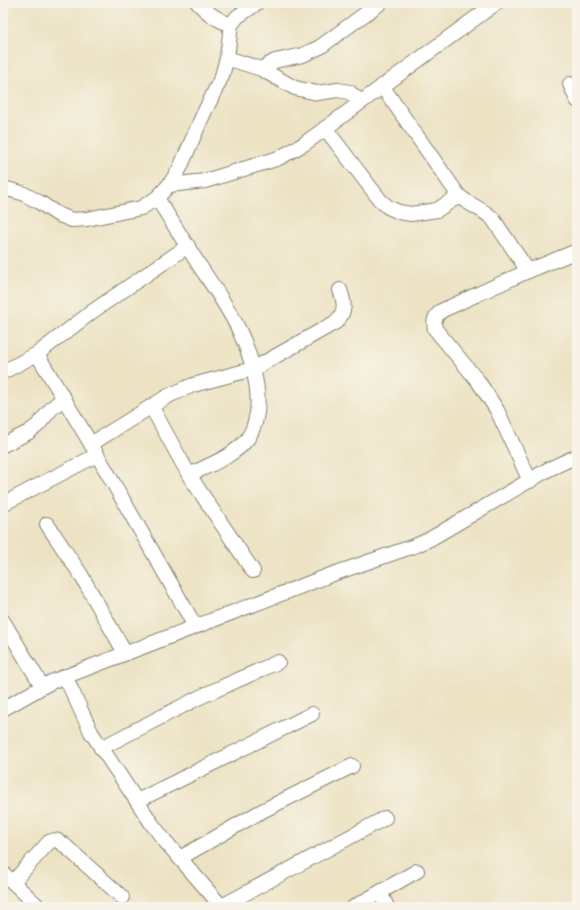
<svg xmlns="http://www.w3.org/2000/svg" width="580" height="910" font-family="'Indie Flower',sans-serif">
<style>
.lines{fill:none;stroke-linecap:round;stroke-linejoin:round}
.minor-casing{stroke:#848070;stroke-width:16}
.minor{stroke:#fff;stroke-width:14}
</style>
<rect width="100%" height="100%" fill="#f7f3e8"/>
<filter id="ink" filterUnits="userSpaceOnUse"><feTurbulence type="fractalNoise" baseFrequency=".025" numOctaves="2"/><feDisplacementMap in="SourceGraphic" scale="8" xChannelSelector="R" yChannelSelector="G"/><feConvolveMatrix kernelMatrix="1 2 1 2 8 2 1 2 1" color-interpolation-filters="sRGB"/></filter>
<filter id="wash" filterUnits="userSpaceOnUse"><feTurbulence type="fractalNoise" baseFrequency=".012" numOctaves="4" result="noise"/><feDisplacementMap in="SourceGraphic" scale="16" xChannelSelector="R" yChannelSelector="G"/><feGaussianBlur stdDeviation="0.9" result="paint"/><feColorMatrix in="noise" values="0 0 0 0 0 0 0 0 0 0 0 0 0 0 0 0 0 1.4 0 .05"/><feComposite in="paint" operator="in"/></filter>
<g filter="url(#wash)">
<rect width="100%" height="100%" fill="#ede3c4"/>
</g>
<g filter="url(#ink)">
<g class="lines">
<defs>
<g id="minor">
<path d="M 198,3 C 208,14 217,20 231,25"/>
<polyline points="227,58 261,69 295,88 317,93 338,90 349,92 361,102"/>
<polyline points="261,69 275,61 303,55 320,47 380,3"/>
<polyline points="570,84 577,100"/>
<path d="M 382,86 L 459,196 C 469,205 483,209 493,219 L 528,271"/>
<polyline points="325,128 380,200 388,207 399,212 411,214 437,210 459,196"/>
<polyline points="169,185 205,181 279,158 304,144 496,3"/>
<polyline points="3,188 22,193 39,202 57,214 72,220 87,219 141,208 157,198 169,185 180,168 203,115 222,76 227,58 231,25 237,17 257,3"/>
<path d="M 157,198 C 171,220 185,243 199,265 C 213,286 228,307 239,330 C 253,360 268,408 248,438 C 235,456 209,465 189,475"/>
<polyline points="37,354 91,444 195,626"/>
<polyline points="3,372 37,354 93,311 188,246"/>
<polyline points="151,406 189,475 253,571"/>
<path d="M 91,444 L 168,396 L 193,385 L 253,369 L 336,322 C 346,311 345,304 340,290"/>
<polyline points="3,445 29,432 38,425 52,408 64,398"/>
<path d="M 530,481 L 497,410 L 478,381 L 435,329 C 433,320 435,317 441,311 L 528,271 L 577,251"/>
<polyline points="3,504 97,455"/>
<polyline points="47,524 81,575 125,653"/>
<polyline points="3,621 42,686"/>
<polyline points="65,676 91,732 152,824 165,841 222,907"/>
<polyline points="3,709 51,682 333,574 417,545 430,539 549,469 577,456"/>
<polyline points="101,748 200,697 278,662"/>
<polyline points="137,801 312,714"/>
<polyline points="180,858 260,812 352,766"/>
<polyline points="3,873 39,907"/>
<path d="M 13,882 L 49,842 C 55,839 57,840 63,844 L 122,897"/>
<polyline points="380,892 387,907"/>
<polyline points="222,906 385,818"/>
<polyline points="354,907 417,871"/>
</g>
</defs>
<!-- minor casing -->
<use href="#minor" class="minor-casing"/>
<!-- minor -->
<use href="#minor" class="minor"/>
</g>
</g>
<!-- margin -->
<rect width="580" height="910" fill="none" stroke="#f7f3e8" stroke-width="16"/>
</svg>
